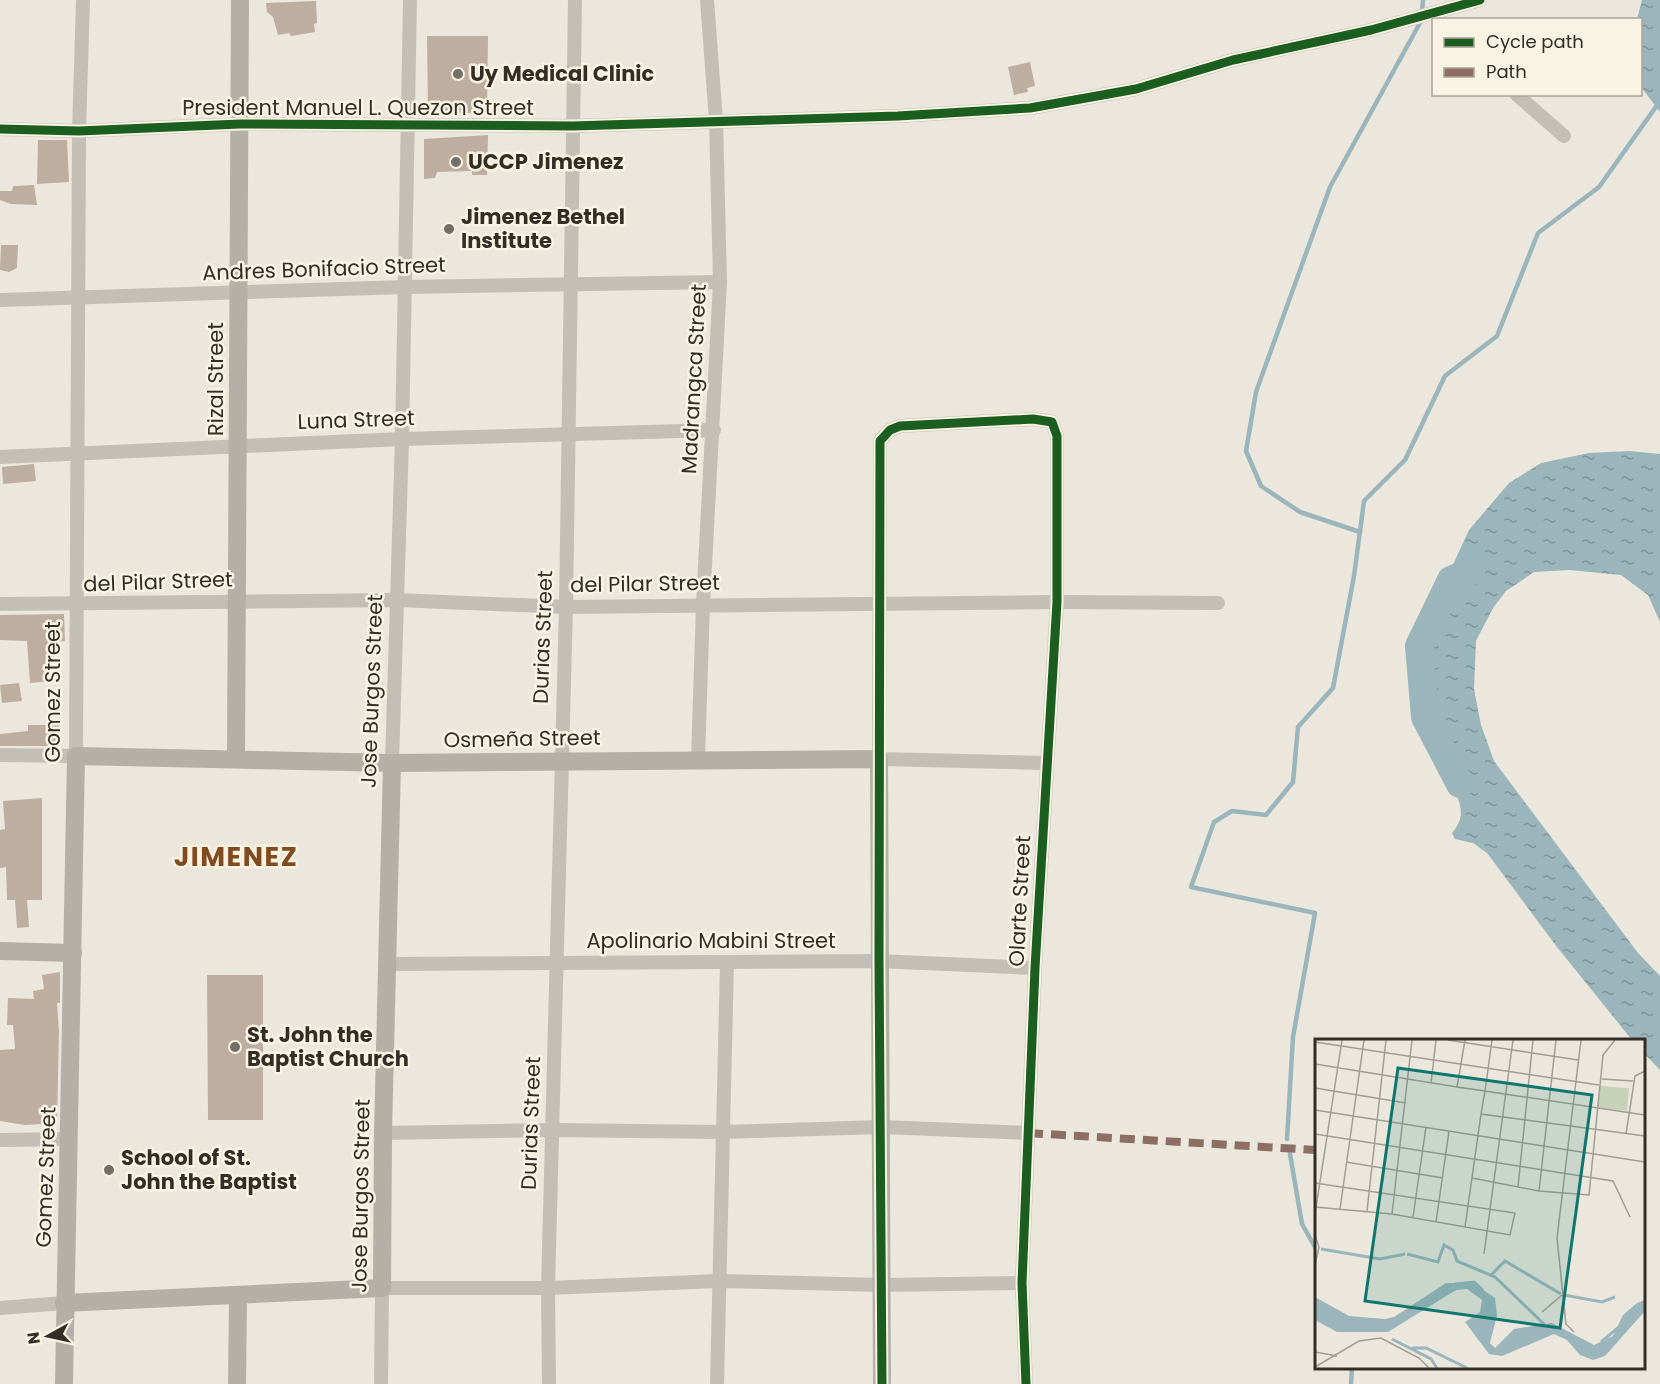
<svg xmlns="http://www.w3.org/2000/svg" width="1660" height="1384" font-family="Poppins,sans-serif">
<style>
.water{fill:url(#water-ripples)}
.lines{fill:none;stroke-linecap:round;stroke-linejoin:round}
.stream{stroke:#9ab5bb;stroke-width:4.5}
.river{stroke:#9ab5bb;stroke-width:28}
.building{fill:#beae9f}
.street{stroke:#c3bfb7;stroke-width:14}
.secondary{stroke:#b4afa7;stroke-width:18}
.quiet{stroke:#8d6e63;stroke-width:8;stroke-dasharray:15 8;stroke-linecap:butt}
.cycleway-casing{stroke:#f9f3e3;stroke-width:13}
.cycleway{stroke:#1b5e20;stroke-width:9}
.poi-dot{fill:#736e66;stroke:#f9f3e3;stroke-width:2}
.labels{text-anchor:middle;stroke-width:5;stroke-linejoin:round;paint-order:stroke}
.poi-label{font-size:21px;font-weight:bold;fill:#332d26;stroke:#f9f3e3;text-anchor:start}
.street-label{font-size:21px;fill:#332d26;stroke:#f9f3e3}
.district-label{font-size:27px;font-weight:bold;letter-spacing:1.5px;fill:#824a1f;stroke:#f9f3e3}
.inset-river{fill:none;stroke:#9ab5bb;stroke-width:3}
.inset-road{fill:none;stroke:#a19d94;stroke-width:1.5}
.view{fill:#0f766e;fill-opacity:0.15;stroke:#0f766e;stroke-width:3}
.inset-edge{fill:none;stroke:#332d26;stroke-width:3}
</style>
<defs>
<pattern id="water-ripples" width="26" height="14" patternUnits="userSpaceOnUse" patternTransform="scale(1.5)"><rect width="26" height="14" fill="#9ab5bb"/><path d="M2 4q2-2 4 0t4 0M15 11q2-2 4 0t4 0" fill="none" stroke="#7e9498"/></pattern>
</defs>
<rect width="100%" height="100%" fill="#ebe7dd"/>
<!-- water -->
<g class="water">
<polygon points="1642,0 1660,0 1660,112 1641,87 1640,20 1637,19"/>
<path d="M 1630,451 L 1660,454 L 1660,622 L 1648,595 L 1621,575 L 1569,570 L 1534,572 L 1506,591 L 1493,608 L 1476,641 L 1474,689 L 1481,725 L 1494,761 L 1638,953 L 1660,976 L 1660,1070 L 1644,1053 L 1644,1040 L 1632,1040 L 1557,947 L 1487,853 L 1473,843 L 1455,839 L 1452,833 C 1474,809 1449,788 1443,763 C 1441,753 1446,740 1441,730 C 1438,722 1431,720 1428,711 L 1431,689 L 1428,683 L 1428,647 L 1450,571 L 1469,530 L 1509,483 L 1541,463 L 1589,453 Z"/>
</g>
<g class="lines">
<!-- stream -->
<g class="stream">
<polyline points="1422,12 1423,0"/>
<polyline points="1360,532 1300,512 1261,486 1246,451 1256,392 1330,187 1421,21"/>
<polyline points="1287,1139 1293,1037 1315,913 1191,887 1214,822 1232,811 1266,815 1293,782 1298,727 1333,688 1354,576 1364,501 1405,460 1445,376 1497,336 1538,233 1599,187 1660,101"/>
<polyline points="1290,1154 1302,1224 1316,1249"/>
<polyline points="1351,1384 1352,1368"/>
</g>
<!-- river -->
<polyline class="river" points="1460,784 1425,717 1419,646 1451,580 1468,573"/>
</g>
<!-- building -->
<g class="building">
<polygon points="316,1 317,23 314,24 315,32 291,36 289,33 278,35 273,17 267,12 266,3"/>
<polygon points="427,36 488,36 487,114 428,111"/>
<polygon points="1030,62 1035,86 1027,88 1028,92 1014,95 1008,67"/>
<polygon points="488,135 487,175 472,175 472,171 437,172 435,178 424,179 424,139"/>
<polygon points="38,140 67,140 69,182 37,184"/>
<polygon points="34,185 37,205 11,204 0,200 0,191 12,191 13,186"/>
<polygon points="1,245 18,245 17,268 9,272 0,270"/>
<polygon points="34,464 36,481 3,484 2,467"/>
<polygon points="64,614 65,641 50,642 51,681 30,683 27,641 0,640 0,615"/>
<polygon points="19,683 22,701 2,703 0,685"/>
<polygon points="28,725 59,725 59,746 0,746 0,734 28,731"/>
<polygon points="42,798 42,900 27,900 29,927 17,928 15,900 7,900 6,867 0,868 0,830 5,829 3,801"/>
<polygon points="60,972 60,1003 57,1003 59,1031 57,1123 25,1125 0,1121 0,1050 15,1049 13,1025 7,1025 8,998 34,999 33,991 44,989 42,975"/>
<polygon points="207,975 263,975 263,1120 208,1120"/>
</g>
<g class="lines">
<!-- street -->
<g class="street">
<polyline points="1516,94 1564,136"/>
<polyline points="0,129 79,131 240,124 573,126 898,116 1030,108 1136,89 1233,60 1371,30 1480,0"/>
<polyline points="0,300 405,287 720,282"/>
<polyline points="0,457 402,439 714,430"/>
<polyline points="0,604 397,600 566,607 1057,602 1218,603"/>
<polyline points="0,755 76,756 79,131 83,0"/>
<polyline points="698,759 703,604 720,282 716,121 707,0"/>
<polyline points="392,763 402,439 410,0"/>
<polyline points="388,964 879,961 1035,968"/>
<polyline points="383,1133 552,1130 723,1132 882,1127 1028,1133"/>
<polyline points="0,1140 70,1139"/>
<polyline points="0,1308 64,1303"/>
<polyline points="381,1384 382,1288 548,1288 719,1281 882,1285 1022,1283"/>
<polyline points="549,1384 548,1288 566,607 575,0"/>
<polyline points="717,1384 727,963"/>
<polyline points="1026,1384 1022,1283 1035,968 1057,602 1057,436 1052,422 1033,419 900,426 890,430 880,441 879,759 1045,763"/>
</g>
<!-- secondary -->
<g class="secondary">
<polyline points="236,758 240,0"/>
<polyline points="0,951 73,953"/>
<polyline points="64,1303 382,1288 383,1133 392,763"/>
<polyline points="64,1384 76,756 392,763 879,759 882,1384"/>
<polyline points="237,1384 238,1296"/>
</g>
<!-- quiet -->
<polyline class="quiet" points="1028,1133 1316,1150"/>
<defs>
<g id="cycleway">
<polyline points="0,129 79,131 240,124 573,126 898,116 1030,108 1136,89 1233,60 1371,30 1480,0"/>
<polyline points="882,1384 879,961 880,441 890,430 900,426 1033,419 1052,422 1057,436 1057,602 1035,968 1022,1283 1026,1384"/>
</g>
</defs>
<!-- cycleway casing -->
<use href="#cycleway" class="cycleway-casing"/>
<!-- cycleway -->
<use href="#cycleway" class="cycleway"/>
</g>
<!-- markers -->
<g class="poi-dot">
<circle cx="458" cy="74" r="6"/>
<circle cx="456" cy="162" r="6"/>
<circle cx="449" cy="229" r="6"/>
<circle cx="235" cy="1047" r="6"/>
<circle cx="109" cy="1170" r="6"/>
</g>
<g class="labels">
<!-- poi labels -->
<g class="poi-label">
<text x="470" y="81">Uy Medical Clinic</text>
<text x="468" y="169">UCCP Jimenez</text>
<text x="461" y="224">Jimenez Bethel<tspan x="461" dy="24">Institute</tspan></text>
<text x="247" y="1042">St. John the<tspan x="247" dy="24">Baptist Church</tspan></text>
<text x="121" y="1165">School of St.<tspan x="121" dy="24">John the Baptist</tspan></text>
</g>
<!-- street labels -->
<g class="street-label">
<text x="358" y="115">President Manuel L. Quezon Street</text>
<text transform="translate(324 269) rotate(-2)" y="7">Andres Bonifacio Street</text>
<text transform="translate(216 379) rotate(-90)" y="7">Rizal Street</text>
<text transform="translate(694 379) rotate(-87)" y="7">Madrangca Street</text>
<text transform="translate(356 420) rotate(-2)" y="7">Luna Street</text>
<text transform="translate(158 582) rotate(-2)" y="7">del Pilar Street</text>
<text transform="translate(645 584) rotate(-1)" y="7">del Pilar Street</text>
<text transform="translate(543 637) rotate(-88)" y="7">Durias Street</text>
<text transform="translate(372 691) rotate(-88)" y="7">Jose Burgos Street</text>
<text transform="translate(53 692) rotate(-90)" y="7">Gomez Street</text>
<text transform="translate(522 739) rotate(-1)" y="7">Osmeña Street</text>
<text transform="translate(1020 901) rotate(-87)" y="7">Olarte Street</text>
<text x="711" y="948">Apolinario Mabini Street</text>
<text transform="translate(531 1123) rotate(-88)" y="7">Durias Street</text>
<text transform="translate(46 1177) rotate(-88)" y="7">Gomez Street</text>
<text transform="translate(361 1196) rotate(-89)" y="7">Jose Burgos Street</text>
</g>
<!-- district labels -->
<g class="district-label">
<text x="236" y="866">JIMENEZ</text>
</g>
</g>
<!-- overview -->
<g transform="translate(1315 1039)">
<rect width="330" height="330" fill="#ebe7dd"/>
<path d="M 285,47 L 314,49 L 312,72 L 282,68 Z" fill="#c7d1b7"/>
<path d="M 131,244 L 158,244 L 180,259 L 182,276 L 175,304 L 180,309 L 199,290 L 237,284 L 279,306 L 298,297 L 308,276 L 322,264 L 330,261 L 330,272 L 290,317 L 278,321 L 265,316 L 252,301 L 239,295 L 187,317 L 174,315 L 150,283 L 165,273 L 167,261 L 152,250 L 141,251 L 73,293 L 22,293 L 0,281 L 0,258 L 34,277 L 70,280 L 79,278 Z" fill="#9ab5bb"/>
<path class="inset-river" d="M 6,210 L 65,220 L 90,215M 92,215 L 123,223 L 129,206 L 138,211 L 142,222 L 180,238 L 230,286M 176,236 L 190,222 L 246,255M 140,245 L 159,243 L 168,251M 249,256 L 287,263 L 300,258M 77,300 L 116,320 L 122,329M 286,303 L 304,288M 97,309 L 111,309 L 152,329"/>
<path class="inset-road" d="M 133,1 L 263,21M 150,1 L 142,48 L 170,52 L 166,75 L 330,97M 177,1 L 170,52 L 330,76M 0,3 L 284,46M 0,25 L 142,48M 287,40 L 318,42M 116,44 L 121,1M 0,49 L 91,64M 0,71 L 330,123M 0,95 L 298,142 L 315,178M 311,95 L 320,37 L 330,32M 31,123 L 128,139M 157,139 L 224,152 L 274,156 L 288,16 L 300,1M 0,144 L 200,174 L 195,196 L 77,175 L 0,168M 203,148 L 218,1M 224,152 L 241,1M 25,170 L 49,1M 52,172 L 71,1M 0,175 L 27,1M 77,175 L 97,1M 98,178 L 111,88M 121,183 L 134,92M 150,188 L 166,75M 0,196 L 4,208 L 0,226M 169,215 L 198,1M 227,273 L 247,256M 259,293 L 251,285 L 242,199 L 266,1M 0,313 L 22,317M 0,328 L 44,302 L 66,299 L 104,319 L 114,329"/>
<path class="view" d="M 83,29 L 277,56 L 245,289 L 50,262 Z"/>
<rect width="330" height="330" class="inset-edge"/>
</g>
<!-- legend -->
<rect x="1432" y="18" width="210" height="78" fill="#f9f3e3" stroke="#aaa497" stroke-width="1.5"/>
<rect x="1444" y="38" width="30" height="9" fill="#1b5e20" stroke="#aaa497" stroke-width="1.5"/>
<text x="1486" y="48" font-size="18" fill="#332d26">Cycle path</text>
<rect x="1444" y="68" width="30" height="9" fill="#8d6e63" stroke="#aaa497" stroke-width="1.5"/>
<text x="1486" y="78" font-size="18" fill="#332d26">Path</text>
<!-- north arrow -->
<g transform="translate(48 1336) rotate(262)" stroke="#f9f3e3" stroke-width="4.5" paint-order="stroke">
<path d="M0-4.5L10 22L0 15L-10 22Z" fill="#332d26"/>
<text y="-9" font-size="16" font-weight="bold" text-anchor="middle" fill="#332d26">N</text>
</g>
</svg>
